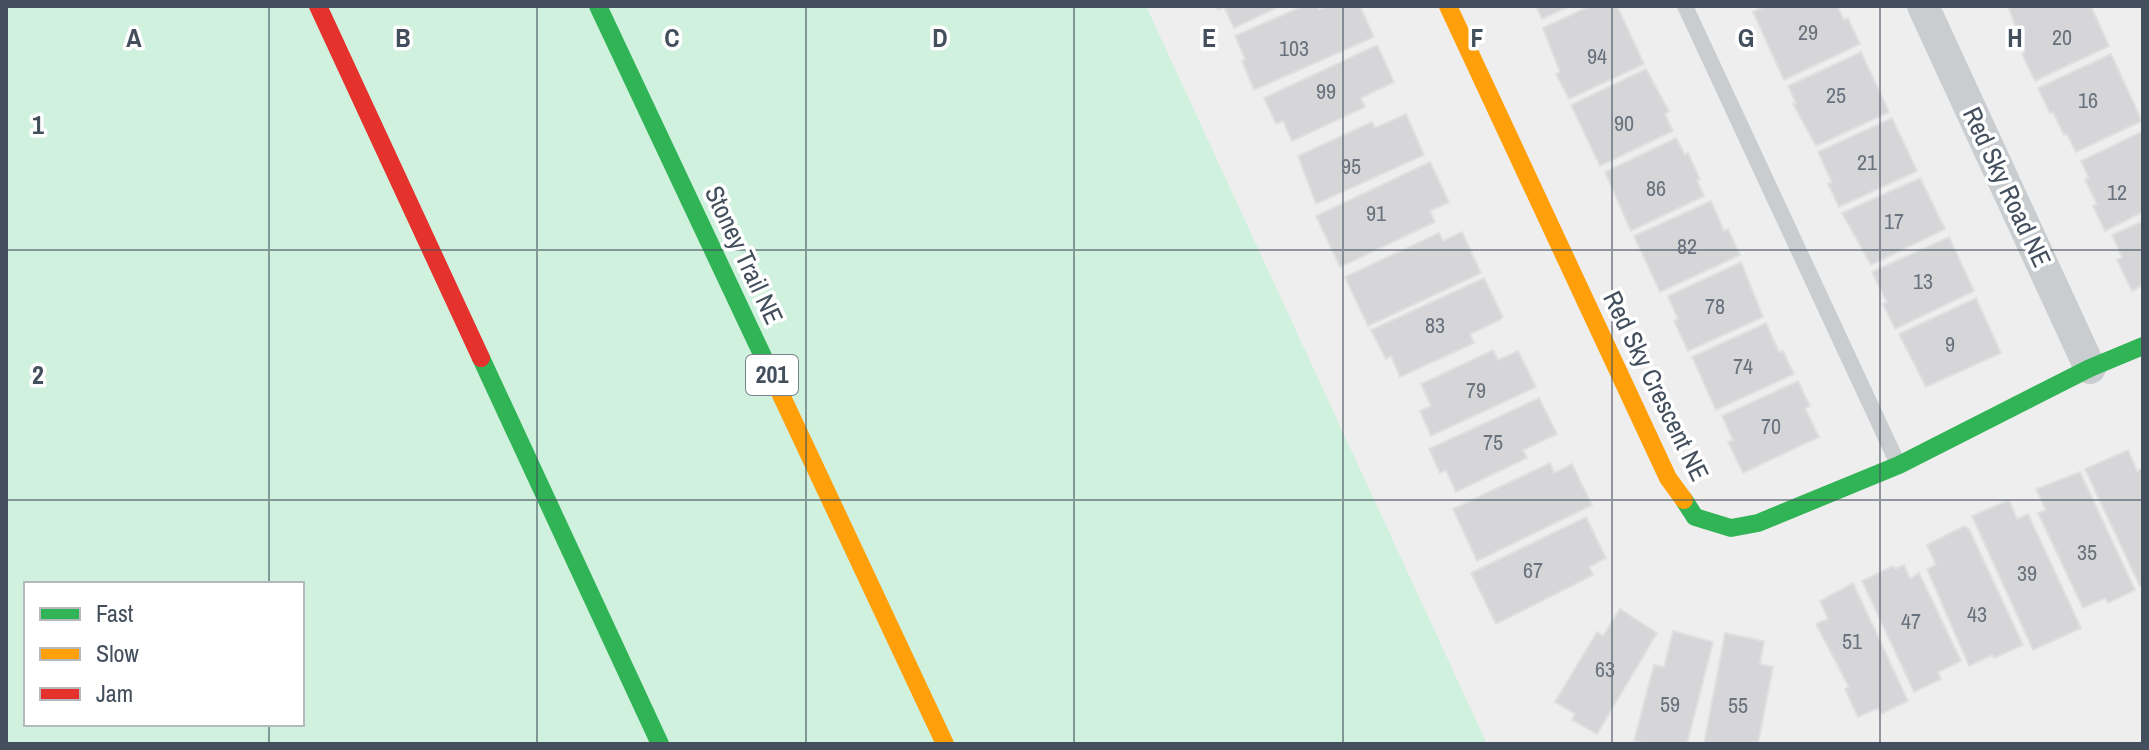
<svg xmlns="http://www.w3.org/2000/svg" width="2149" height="750" font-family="'Archivo Narrow',sans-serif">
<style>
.green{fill:#cff1de;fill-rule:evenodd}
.building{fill:#d6d6d9;stroke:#e0e0e1;stroke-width:2}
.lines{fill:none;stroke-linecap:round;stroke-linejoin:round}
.lane{stroke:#cacdd0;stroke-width:16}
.street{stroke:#cacdd0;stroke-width:32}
.fast{stroke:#30b455;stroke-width:18}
.slow{stroke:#ff9f0a;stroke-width:18}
.jam{stroke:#e5322d;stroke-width:18}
.grid{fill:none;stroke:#434f5d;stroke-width:2;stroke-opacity:0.55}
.labels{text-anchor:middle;stroke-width:7;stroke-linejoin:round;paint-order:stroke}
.number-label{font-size:22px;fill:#69727d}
.shield{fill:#fff;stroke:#7b848e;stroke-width:2}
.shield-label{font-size:24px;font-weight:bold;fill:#434f5d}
.street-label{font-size:26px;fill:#434f5d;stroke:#fff}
.grid-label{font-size:26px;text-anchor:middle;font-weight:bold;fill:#434f5d;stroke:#fff;stroke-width:7;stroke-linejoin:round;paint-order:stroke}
</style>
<rect width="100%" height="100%" fill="#efeeee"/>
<!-- green -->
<path class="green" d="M 6,6 L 1146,6 L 1487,744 L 6,744 ZM 26,584 L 302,584 L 302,724 L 26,724 Z"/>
<!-- building -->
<g class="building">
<polygon points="1216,6 1280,6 1234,28 1224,7 1218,10"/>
<polygon points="1303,6 1317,6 1319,10 1328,6 1360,6 1374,37 1254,90 1242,61 1245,59 1235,36"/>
<polygon points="1536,6 1570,6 1542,19"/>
<polygon points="1590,6 1617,6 1644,64 1569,99 1556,74 1560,72 1543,28"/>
<polygon points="1765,6 1837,6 1844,20 1848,18 1860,44 1784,80 1753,12"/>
<polygon points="2015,6 2091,6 2109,46 2035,81 2022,54 2025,52 2009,9"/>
<polygon points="1377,45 1394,82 1361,98 1365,107 1292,141 1283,121 1276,124 1264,98"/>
<polygon points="1861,52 1889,112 1816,146 1793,104 1796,103 1788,86"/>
<polygon points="2111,54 2142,121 2076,152 2067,134 2064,135 2053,112 2050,113 2038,88"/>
<polygon points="1646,69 1669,111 1665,114 1673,131 1600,166 1571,105"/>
<polygon points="1406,114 1424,155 1316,204 1298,156 1372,122 1375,128"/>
<polygon points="1892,118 1917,171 1839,207 1828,184 1832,182 1818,152"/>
<polygon points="2143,131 2143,212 2105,231 2093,206 2097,204 2085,180 2089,178 2081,161"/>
<polygon points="1676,138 1685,155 1688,153 1700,179 1697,180 1704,196 1631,231 1605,172"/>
<polygon points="1430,162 1449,202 1430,211 1435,222 1340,267 1316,216"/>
<polygon points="1920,178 1945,229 1871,265 1842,213"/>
<polygon points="1711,201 1724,231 1728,229 1740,255 1660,292 1634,236"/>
<polygon points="2143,221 2143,285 2132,291 2117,260 2122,257 2112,235"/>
<polygon points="1462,232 1481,273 1368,326 1345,277 1439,233 1443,241"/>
<polygon points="1949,237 1974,291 1895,329 1883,304 1887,302 1872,272"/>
<polygon points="1741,262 1763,317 1688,351 1674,321 1678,319 1668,296"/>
<polygon points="1484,278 1503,317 1500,320 1470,334 1474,343 1400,377 1391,356 1386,359 1371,330"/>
<polygon points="1976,298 2001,353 1926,387 1899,334"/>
<polygon points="1766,323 1779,352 1783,351 1794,374 1716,410 1692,357"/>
<polygon points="1493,350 1498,360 1518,351 1536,387 1431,436 1420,411 1431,406 1421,384"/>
<polygon points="1798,381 1810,406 1805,408 1819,437 1743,473 1728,442 1733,440 1722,416"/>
<polygon points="1539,398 1557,434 1523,450 1527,458 1456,492 1446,470 1440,473 1429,449"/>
<polygon points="2128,450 2137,471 2143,467 2143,585 2140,586 2085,469"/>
<polygon points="1550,463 1554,473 1572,464 1592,505 1477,561 1453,509"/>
<polygon points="2080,472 2135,590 2108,603 2105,598 2083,608 2038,513 2046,510 2036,489"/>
<polygon points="2009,500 2017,519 2028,514 2081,628 2033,650 1972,516"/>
<polygon points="1586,517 1606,558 1589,567 1593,575 1496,624 1471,573"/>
<polygon points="1964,526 1969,529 2023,645 1994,658 1992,655 1969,666 1927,569 1936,565 1927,545"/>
<polygon points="1904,565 1910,579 1919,573 1961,661 1938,672 1941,679 1914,692 1862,581 1893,566 1895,569"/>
<polygon points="1853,583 1908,701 1881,714 1878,708 1858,717 1845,689 1849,687 1816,624 1828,619 1820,601"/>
<polygon points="1620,609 1657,633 1597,734 1572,720 1575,714 1555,702 1597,632 1603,636"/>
<polygon points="1673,631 1713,642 1687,744 1647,744 1634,741 1654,665 1664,667"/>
<polygon points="1725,633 1764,641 1760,664 1773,667 1758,744 1704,744"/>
</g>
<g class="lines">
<!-- lane -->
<polyline class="lane" points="1685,6 1898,464"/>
<!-- street -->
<polyline class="street" points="1923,6 2090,368"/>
<!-- fast -->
<g class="fast">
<polyline points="598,6 768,367"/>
<polyline points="481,358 660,744"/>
<polyline points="1684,500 1695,517 1731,528 1758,523 1899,465 2090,368 2143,346"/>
</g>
<!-- slow -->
<g class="slow">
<polyline points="1448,6 1668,478 1684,500"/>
<polyline points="768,367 945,744"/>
</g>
<!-- jam -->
<polyline class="jam" points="318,6 481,358"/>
</g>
<!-- grid -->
<path class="grid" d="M 269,6 L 269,584M 537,6 L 537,744M 806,6 L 806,744M 1074,6 L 1074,744M 1343,6 L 1343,744M 1612,6 L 1612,744M 1880,6 L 1880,744M 6,250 L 2143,250M 6,500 L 2143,500M 269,724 L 269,744"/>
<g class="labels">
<!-- number labels -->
<g class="number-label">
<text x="1808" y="40">29</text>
<text x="2062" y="45">20</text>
<text x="1294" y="56">103</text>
<text x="1597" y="64">94</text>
<text x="1326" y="99">99</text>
<text x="1836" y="103">25</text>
<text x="2088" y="108">16</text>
<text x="1624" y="131">90</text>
<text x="1867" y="170">21</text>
<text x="1351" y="174">95</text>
<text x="1656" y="196">86</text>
<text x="2117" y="200">12</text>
<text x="1376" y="221">91</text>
<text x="1894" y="229">17</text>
<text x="1687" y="254">82</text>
<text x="1923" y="289">13</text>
<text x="1715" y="314">78</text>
<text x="1435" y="333">83</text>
<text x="1950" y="352">9</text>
<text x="1743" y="374">74</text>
<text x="1476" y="398">79</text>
<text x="1771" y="434">70</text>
<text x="1493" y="450">75</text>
<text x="2087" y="560">35</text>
<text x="1533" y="578">67</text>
<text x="2027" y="581">39</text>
<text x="1977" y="622">43</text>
<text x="1911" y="629">47</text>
<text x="1852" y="649">51</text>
<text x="1605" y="677">63</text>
<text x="1670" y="712">59</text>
<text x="1738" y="713">55</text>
</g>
<!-- shield labels -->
<rect class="shield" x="746" y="355" width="52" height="40" rx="6"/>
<g class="shield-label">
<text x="772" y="383">201</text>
</g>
<!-- street labels -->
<g class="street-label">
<text transform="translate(2007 187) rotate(65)" y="9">Red Sky Road NE</text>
<text transform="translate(744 255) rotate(65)" y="9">Stoney Trail NE</text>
<text transform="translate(1656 386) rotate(64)" y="9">Red Sky Crescent NE</text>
</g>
</g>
<g class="grid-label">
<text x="134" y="47">A</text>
<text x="403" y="47">B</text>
<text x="672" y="47">C</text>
<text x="940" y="47">D</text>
<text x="1209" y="47">E</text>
<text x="1477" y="47">F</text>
<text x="1746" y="47">G</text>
<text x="2015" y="47">H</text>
<text x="38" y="134">1</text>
<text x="38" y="384">2</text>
</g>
<!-- border -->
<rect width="2149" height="750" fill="none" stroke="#434f5d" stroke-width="16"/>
<!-- legend -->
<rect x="24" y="582" width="280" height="144" fill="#ffffff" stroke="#b4b9be" stroke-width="2"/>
<rect x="40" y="608" width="40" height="12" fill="#30b455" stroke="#b4b9be" stroke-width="2"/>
<text x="96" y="622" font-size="24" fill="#434f5d">Fast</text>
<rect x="40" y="648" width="40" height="12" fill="#ff9f0a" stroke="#b4b9be" stroke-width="2"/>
<text x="96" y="662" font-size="24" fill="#434f5d">Slow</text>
<rect x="40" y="688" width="40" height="12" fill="#e5322d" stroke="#b4b9be" stroke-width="2"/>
<text x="96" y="702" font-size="24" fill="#434f5d">Jam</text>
</svg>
